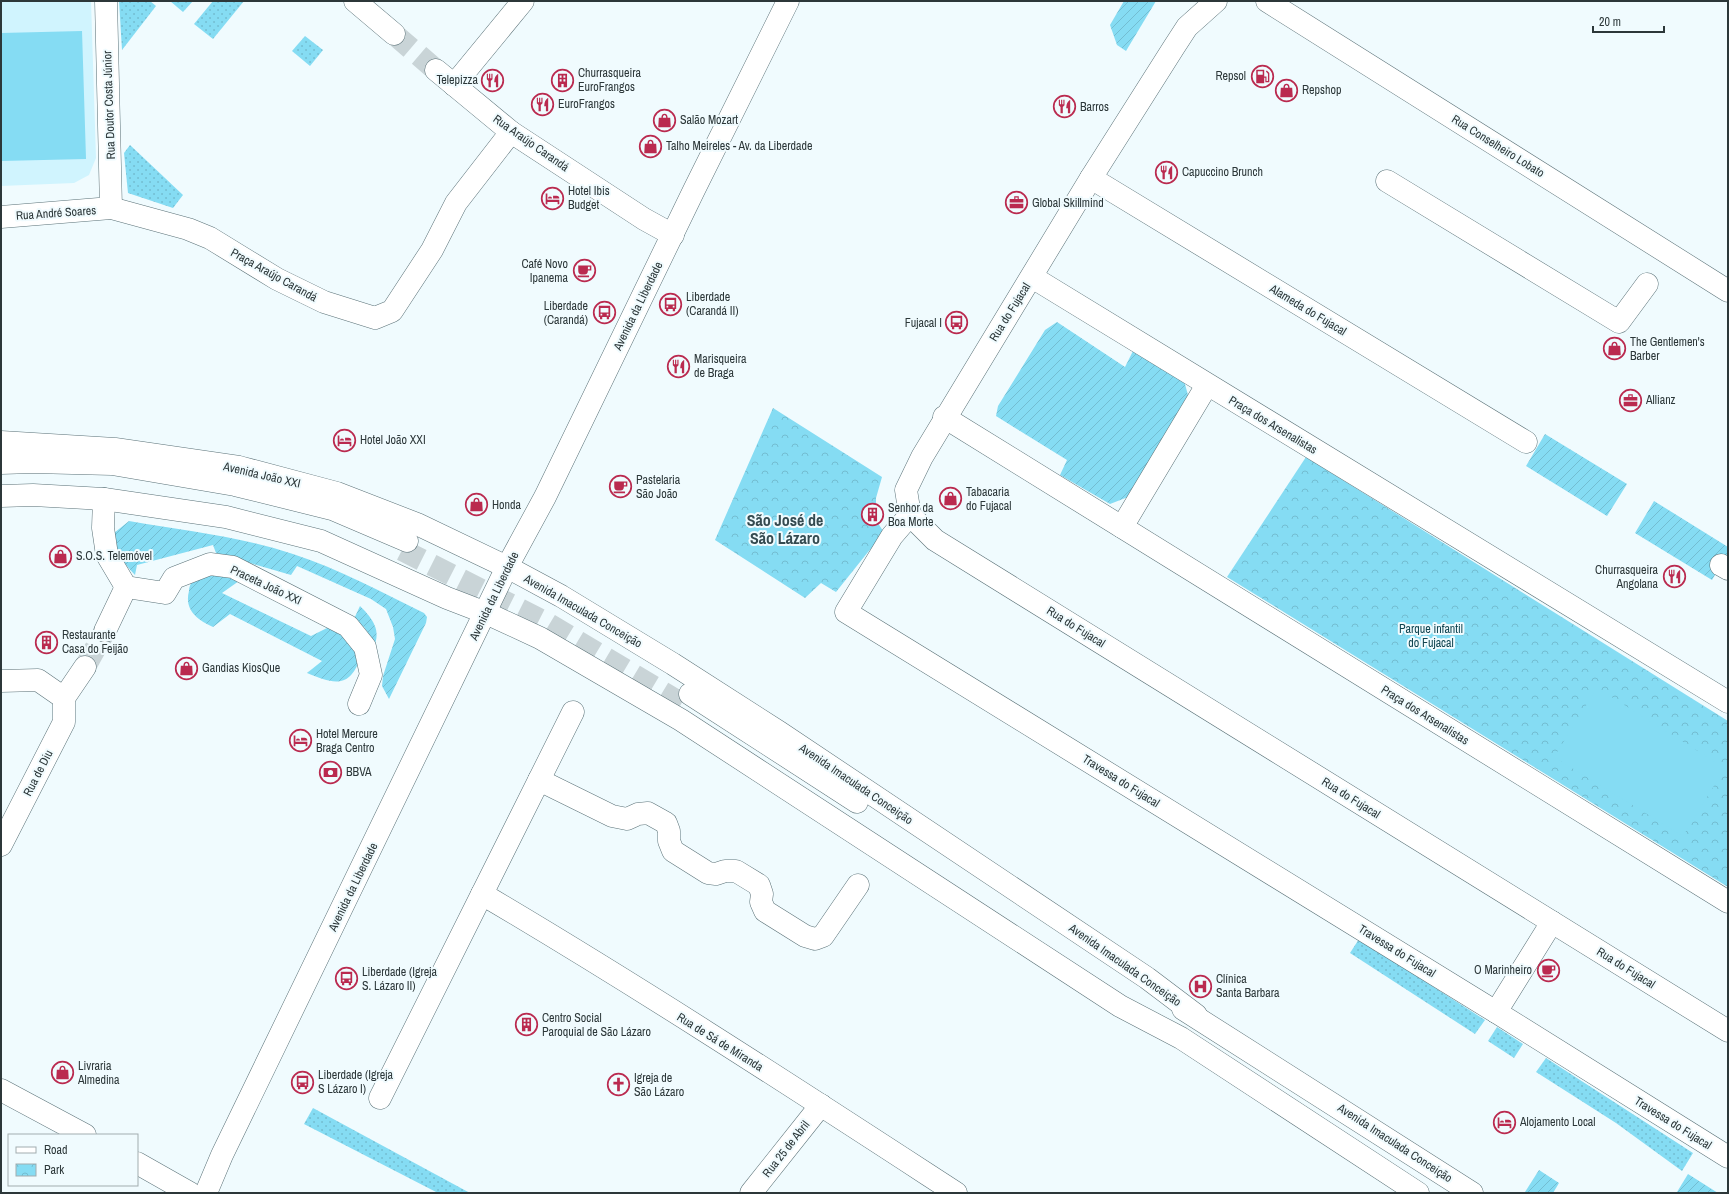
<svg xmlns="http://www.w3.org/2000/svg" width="1729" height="1194" font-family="'Archivo Narrow',sans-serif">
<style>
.built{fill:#d0f4fe}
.grass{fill:url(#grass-dots)}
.park{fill:url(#park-crowns)}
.garden{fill:url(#garden-furrows)}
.pitch{fill:#85dcf3}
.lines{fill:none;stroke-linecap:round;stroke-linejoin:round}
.minor-tunnel{stroke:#c9d4d7;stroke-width:22;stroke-dasharray:22 11;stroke-linecap:butt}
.major-tunnel{stroke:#c9d4d7;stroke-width:22;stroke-dasharray:22 11;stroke-linecap:butt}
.minor-casing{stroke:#5b7278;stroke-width:23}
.major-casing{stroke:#5b7278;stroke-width:23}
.minor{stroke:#fff;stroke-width:22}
.major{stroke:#fff;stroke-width:22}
.labels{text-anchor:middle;stroke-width:4;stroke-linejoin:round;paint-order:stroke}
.poi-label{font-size:12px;fill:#2c3739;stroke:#f0fbfe;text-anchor:start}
.street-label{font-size:12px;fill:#2c3739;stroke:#f0fbfe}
.park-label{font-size:12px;fill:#104551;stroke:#f0fbfe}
.district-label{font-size:16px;font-weight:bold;fill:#344a50;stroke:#f0fbfe}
</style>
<defs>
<pattern id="grass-dots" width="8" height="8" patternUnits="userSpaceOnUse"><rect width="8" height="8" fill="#85dcf3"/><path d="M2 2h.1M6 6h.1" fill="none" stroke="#73bdd1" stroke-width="1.8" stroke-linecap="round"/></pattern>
<pattern id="park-crowns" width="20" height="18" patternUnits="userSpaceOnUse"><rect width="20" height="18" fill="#85dcf3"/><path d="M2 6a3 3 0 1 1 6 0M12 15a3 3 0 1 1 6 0" fill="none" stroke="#73bdd1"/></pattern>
<pattern id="garden-furrows" width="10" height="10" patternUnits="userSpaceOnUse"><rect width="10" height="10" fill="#85dcf3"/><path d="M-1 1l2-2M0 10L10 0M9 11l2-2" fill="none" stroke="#73bdd1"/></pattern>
</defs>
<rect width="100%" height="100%" fill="#f0fbfe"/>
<!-- built -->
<polygon class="built" points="1,1 91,1 96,158 89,175 74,183 1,186"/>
<!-- grass -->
<g class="grass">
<polygon points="119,1 150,1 156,6 122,50"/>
<polygon points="170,1 193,1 183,12"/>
<polygon points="213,1 244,1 213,39 194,24"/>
<polygon points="305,36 323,50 310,66 292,51"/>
<polygon points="130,145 183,195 173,208 128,193 124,153"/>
<polygon points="1359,939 1485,1020 1475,1034 1350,953"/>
<polygon points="1497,1027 1523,1044 1514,1058 1488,1041"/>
<polygon points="1546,1058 1693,1153 1682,1171 1616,1123 1536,1072"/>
<polygon points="313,1108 470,1193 438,1193 304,1124"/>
</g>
<!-- park -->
<g class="park">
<polygon points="773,408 882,477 876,498 876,511 867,510 867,519 876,520 885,534 868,552 836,592 821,583 805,598 715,540"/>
<polygon points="1306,457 1728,721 1728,887 1227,577"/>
</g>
<!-- garden -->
<g class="garden">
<polygon points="1124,1 1156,1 1126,51 1117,45 1110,25"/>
<polygon points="1057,322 1125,367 1134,349 1183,377 1188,395 1128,497 1110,504 1060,475 1067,460 996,416 998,406 1045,330"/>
<polygon points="1545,434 1627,484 1607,516 1526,466"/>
<polygon points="1654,501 1728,547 1728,553 1712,580 1635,533"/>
<path d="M 129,521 C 184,531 240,536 293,554 C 339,569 381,592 424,613 L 427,617 L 426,623 L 389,699 L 382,686 L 383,676 L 395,639 L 393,627 L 386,609 L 371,599 L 297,566 L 291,575 L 216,553 L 213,545 L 137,565 L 135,575 C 121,560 116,553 114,533 Z"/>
<path d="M 217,572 L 239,581 L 222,593 L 311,636 L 331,626 L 341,629 L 360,658 C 350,689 333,684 307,673 L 322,661 L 230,614 L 213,627 C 197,620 184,610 189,591 C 189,586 192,580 196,578 C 201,574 211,573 217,572 Z"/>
<path d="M 360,606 C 370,616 381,628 375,644 L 364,627 L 353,621 Z"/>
<polygon points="1539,1170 1559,1183 1553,1193 1525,1192"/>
<polygon points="1688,1174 1718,1193 1677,1192"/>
</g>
<!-- pitch -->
<g class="pitch">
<polygon points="82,31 86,159 1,161 1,33"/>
<polygon points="1597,688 1725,768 1683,836 1554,757"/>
</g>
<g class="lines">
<!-- minor-tunnel -->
<g class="minor-tunnel">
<polyline points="394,34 436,70"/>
<polyline points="85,667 105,631"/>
</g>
<!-- major-tunnel -->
<polyline class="major-tunnel" points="402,550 547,623 684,705"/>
<defs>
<g id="minor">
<polyline points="106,1 111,208"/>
<polyline points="355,1 394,34"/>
<polyline points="436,70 511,132 644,219 673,235"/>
<polyline points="454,85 523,1"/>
<polyline points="1091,178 1526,442"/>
<polyline points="1387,181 1619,322 1647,284"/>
<polyline points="1,217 111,208 188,229 210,238 277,279 324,302 375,318 392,311 432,250 456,203 511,132"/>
<polyline points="1032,277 1728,702"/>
<polyline points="944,417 1728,902"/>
<polyline points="104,499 103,528 107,555 126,587"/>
<polyline points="910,515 892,536 846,612 1496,1012 1728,1157"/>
<polyline points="1122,527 1207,385"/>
<polyline points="1721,565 1728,569"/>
<polyline points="126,587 165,593 174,578 210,564 233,567 348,626 365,647 371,675 359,704"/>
<polyline points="105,631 126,587"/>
<polyline points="1,681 38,680 64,698"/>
<polyline points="539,780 612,816 627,819 638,814 648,813 666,823 669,831 669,841 673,851 708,873 716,874 725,871 736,871 759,885 762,894 761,902 765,911 805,936 815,939 823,936 858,885"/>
<polyline points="1,845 64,722 64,698 85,667"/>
<path d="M 482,894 C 643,989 799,1091 956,1193"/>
<polyline points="1496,1012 1552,922"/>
<polyline points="1,1090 85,1135"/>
<polyline points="380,1098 573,712"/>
<polyline points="137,1163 190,1193"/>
<polyline points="751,1193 821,1105"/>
</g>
<g id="major">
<polyline points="1216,1 1187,27 1174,47 1091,178 922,457 906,490 910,515 935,540 1728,1031"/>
<polyline points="1267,1 1728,291"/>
<polyline points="1,442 115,449 239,467 337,493 417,524 507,567 561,596 673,664 779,732 1147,978 1196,1015"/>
<polyline points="1,463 33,462 112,464 235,485 332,509 407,541"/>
<polyline points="1,496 33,495 104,499 226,517 321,541 447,598 486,613 540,638 681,720 1120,1006 1181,1038 1418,1193"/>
<polyline points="690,694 857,802"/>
<polyline points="1183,1009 1472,1193"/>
<polyline points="206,1193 222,1155 507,567 545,497 694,190 788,1"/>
</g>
</defs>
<!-- minor casing -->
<use href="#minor" class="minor-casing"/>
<!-- major casing -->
<use href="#major" class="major-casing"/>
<!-- minor -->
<use href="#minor" class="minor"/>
<!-- major -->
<use href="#major" class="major"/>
</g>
<!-- icons -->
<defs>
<symbol id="fuel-ring" viewBox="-11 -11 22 22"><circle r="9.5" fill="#f0fbfe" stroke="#ba2a4f" stroke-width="1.5"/><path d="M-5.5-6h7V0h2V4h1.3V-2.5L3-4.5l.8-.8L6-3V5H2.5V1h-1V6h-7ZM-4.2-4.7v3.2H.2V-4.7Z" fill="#ba2a4f"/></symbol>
<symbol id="restaurant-ring" viewBox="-11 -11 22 22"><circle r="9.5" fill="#f0fbfe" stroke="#ba2a4f" stroke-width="1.5"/><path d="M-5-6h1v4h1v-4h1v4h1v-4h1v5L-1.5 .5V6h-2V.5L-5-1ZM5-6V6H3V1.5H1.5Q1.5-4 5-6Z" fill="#ba2a4f"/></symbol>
<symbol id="building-ring" viewBox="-11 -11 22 22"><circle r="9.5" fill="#f0fbfe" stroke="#ba2a4f" stroke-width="1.5"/><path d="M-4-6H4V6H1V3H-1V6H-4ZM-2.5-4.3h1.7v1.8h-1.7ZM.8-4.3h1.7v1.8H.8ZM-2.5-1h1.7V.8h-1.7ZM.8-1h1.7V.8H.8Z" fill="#ba2a4f"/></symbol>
<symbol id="shop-ring" viewBox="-11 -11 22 22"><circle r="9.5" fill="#f0fbfe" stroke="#ba2a4f" stroke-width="1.5"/><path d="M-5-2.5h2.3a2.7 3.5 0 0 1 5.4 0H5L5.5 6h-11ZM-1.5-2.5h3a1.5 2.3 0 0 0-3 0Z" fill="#ba2a4f"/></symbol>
<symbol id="hotel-ring" viewBox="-11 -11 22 22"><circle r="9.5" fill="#f0fbfe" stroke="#ba2a4f" stroke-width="1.5"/><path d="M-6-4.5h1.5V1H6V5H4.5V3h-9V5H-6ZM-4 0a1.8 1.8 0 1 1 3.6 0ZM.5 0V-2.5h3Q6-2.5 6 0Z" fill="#ba2a4f"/></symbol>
<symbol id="office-ring" viewBox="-11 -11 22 22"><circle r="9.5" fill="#f0fbfe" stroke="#ba2a4f" stroke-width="1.5"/><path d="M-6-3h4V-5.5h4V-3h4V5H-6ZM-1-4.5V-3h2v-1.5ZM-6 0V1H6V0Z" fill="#ba2a4f"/></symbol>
<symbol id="cafe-ring" viewBox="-11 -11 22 22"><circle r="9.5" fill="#f0fbfe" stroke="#ba2a4f" stroke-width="1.5"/><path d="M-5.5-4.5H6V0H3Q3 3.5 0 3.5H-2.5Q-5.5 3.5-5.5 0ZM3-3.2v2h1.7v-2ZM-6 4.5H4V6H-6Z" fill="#ba2a4f"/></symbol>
<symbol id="bus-ring" viewBox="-11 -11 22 22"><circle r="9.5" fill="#f0fbfe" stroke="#ba2a4f" stroke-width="1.5"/><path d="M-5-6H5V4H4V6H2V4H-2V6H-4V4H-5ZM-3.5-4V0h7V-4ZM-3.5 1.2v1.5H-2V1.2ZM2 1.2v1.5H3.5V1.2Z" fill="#ba2a4f"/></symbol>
<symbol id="bank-ring" viewBox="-11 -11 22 22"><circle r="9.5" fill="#f0fbfe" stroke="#ba2a4f" stroke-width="1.5"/><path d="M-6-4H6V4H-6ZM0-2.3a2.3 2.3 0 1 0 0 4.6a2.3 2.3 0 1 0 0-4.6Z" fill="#ba2a4f"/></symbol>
<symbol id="hospital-ring" viewBox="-11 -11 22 22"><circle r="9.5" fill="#f0fbfe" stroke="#ba2a4f" stroke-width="1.5"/><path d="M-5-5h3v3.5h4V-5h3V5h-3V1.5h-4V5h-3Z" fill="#ba2a4f"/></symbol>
<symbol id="church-ring" viewBox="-11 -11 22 22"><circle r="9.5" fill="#f0fbfe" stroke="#ba2a4f" stroke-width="1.5"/><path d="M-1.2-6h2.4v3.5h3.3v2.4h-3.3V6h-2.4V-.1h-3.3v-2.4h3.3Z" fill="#ba2a4f"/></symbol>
</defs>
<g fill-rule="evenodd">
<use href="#fuel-ring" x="1250" y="64" width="25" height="25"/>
<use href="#restaurant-ring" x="480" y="68" width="25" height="25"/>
<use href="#building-ring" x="550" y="68" width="25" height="25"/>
<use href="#shop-ring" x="1274" y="78" width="25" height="25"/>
<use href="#restaurant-ring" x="530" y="92" width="25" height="25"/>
<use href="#restaurant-ring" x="1052" y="94" width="25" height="25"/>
<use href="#shop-ring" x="652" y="108" width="25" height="25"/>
<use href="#shop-ring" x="638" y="134" width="25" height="25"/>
<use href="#restaurant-ring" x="1154" y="160" width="25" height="25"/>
<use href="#hotel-ring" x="540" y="186" width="25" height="25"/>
<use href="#office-ring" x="1004" y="190" width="25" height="25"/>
<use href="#cafe-ring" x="572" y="258" width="25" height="25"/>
<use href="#bus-ring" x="658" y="292" width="25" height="25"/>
<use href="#bus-ring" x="592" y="300" width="25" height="25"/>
<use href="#bus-ring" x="944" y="310" width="25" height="25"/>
<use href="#shop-ring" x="1602" y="336" width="25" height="25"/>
<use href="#restaurant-ring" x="666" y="354" width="25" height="25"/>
<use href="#office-ring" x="1618" y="388" width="25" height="25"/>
<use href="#hotel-ring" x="332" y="428" width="25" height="25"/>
<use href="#cafe-ring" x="608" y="474" width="25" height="25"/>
<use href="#shop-ring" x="938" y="486" width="25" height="25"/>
<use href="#shop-ring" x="464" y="492" width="25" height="25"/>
<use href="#building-ring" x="860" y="502" width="25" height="25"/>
<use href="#shop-ring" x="48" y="544" width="25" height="25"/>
<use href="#restaurant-ring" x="1662" y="564" width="25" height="25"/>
<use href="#building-ring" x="34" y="630" width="25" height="25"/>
<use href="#shop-ring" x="174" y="656" width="25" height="25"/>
<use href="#hotel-ring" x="288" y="728" width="25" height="25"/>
<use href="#bank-ring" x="318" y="760" width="25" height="25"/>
<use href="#cafe-ring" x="1536" y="958" width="25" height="25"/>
<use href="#bus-ring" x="334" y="966" width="25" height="25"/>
<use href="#hospital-ring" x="1188" y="974" width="25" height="25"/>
<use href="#building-ring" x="514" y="1012" width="25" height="25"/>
<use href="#shop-ring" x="50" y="1060" width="25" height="25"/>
<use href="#bus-ring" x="290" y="1070" width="25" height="25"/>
<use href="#church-ring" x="606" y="1072" width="25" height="25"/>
<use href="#hotel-ring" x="1492" y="1110" width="25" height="25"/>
</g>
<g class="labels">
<!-- poi labels -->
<g class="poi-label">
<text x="578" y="77">Churrasqueira<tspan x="578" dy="14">EuroFrangos</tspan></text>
<text x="1246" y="80" text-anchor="end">Repsol</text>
<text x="478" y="84" text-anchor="end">Telepizza</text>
<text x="1302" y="94">Repshop</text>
<text x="558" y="108">EuroFrangos</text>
<text x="1080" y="111">Barros</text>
<text x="680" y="124">Salão Mozart</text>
<text x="666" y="150">Talho Meireles - Av. da Liberdade</text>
<text x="1182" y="176">Capuccino Brunch</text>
<text x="568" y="195">Hotel Ibis<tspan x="568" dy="14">Budget</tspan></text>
<text x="1032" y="207">Global Skillmind</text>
<text x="568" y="268" text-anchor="end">Café Novo<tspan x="568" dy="14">Ipanema</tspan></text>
<text x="686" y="301">Liberdade<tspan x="686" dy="14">(Carandá II)</tspan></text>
<text x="588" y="310" text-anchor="end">Liberdade<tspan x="588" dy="14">(Carandá)</tspan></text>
<text x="942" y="327" text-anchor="end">Fujacal I</text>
<text x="1630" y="346">The Gentlemen's<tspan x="1630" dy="14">Barber</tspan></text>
<text x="694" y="363">Marisqueira<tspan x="694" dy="14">de Braga</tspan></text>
<text x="1646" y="404">Allianz</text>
<text x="360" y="444">Hotel João XXI</text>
<text x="636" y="484">Pastelaria<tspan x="636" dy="14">São João</tspan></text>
<text x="966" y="496">Tabacaria<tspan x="966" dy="14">do Fujacal</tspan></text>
<text x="492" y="509">Honda</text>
<text x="888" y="512">Senhor da<tspan x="888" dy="14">Boa Morte</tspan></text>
<text x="76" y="560">S.O.S. Telemóvel</text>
<text x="1658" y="574" text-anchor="end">Churrasqueira<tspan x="1658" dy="14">Angolana</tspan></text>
<text x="62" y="639">Restaurante<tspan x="62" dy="14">Casa do Feijão</tspan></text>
<text x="202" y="672">Gandias KiosQue</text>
<text x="316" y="738">Hotel Mercure<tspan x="316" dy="14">Braga Centro</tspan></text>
<text x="346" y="776">BBVA</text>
<text x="1532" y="974" text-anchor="end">O Marinheiro</text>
<text x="362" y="976">Liberdade (Igreja<tspan x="362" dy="14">S. Lázaro II)</tspan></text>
<text x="1216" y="983">Clínica<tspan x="1216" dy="14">Santa Barbara</tspan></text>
<text x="542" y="1022">Centro Social<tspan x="542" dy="14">Paroquial de São Lázaro</tspan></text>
<text x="78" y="1070">Livraria<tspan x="78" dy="14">Almedina</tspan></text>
<text x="318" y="1079">Liberdade (Igreja<tspan x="318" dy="14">S Lázaro I)</tspan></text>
<text x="634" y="1082">Igreja de<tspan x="634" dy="14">São Lázaro</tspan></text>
<text x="1520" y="1126">Alojamento Local</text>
</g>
<!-- street labels -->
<g class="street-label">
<text transform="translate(109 105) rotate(-92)" y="4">Rua Doutor Costa Júnior</text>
<text transform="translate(531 143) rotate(35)" y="4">Rua Araújo Carandá</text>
<text transform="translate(1498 146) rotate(32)" y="4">Rua Conselheiro Lobato</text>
<text transform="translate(56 213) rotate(-4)" y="4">Rua André Soares</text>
<text transform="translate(274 275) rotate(29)" y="4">Praça Araújo Carandá</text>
<text transform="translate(638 306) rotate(-64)" y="4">Avenida da Liberdade</text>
<text transform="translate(1308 310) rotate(31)" y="4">Alameda do Fujacal</text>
<text transform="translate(1010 312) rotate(-58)" y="4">Rua do Fujacal</text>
<text transform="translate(1273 425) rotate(31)" y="4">Praça dos Arsenalistas</text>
<text transform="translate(262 475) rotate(13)" y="4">Avenida João XXI</text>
<text transform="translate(266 585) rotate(25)" y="4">Praceta João XXI</text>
<text transform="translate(494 596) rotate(-64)" y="4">Avenida da Liberdade</text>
<text transform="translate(583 611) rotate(30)" y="4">Avenida Imaculada Conceição</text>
<text transform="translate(1076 627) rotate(32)" y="4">Rua do Fujacal</text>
<text transform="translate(1425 715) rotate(32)" y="4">Praça dos Arsenalistas</text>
<text transform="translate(38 773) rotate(-63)" y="4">Rua de Diu</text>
<text transform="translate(1121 781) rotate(32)" y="4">Travessa do Fujacal</text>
<text transform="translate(856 784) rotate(34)" y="4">Avenida Imaculada Conceição</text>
<text transform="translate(1351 798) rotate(32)" y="4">Rua do Fujacal</text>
<text transform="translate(353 887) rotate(-64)" y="4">Avenida da Liberdade</text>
<text transform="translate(1397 951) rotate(32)" y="4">Travessa do Fujacal</text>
<text transform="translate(1125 965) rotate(35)" y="4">Avenida Imaculada Conceição</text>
<text transform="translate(1626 968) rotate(32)" y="4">Rua do Fujacal</text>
<text transform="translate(720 1042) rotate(32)" y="4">Rua de Sá de Miranda</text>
<text transform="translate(1673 1123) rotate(32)" y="4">Travessa do Fujacal</text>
<text transform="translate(1395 1143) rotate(33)" y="4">Avenida Imaculada Conceição</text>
<text transform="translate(786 1149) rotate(-52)" y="4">Rua 25 de Abril</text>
</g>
<!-- park labels -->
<g class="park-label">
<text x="1431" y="633">Parque infantil<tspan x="1431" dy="14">do Fujacal</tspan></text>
</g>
<!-- district labels -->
<g class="district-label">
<text x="785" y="526">São José de<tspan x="785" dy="18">São Lázaro</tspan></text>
</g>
</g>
<!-- border -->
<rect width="1729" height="1194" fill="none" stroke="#2c3739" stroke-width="4"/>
<!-- legend -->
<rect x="8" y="1134" width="130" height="52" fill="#f0fbfe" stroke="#a2adaf"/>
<rect x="16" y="1147" width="20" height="6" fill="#ffffff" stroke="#a2adaf"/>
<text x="44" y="1154" font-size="12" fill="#2c3739">Road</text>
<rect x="16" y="1164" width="20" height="12" fill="url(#park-crowns)" stroke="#a2adaf"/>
<text x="44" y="1174" font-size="12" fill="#2c3739">Park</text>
<!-- scale -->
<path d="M1593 26v6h71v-6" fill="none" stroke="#2c3739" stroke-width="2"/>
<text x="1599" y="26" font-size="12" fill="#2c3739" stroke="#f0fbfe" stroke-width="3" paint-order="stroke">20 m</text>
</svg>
